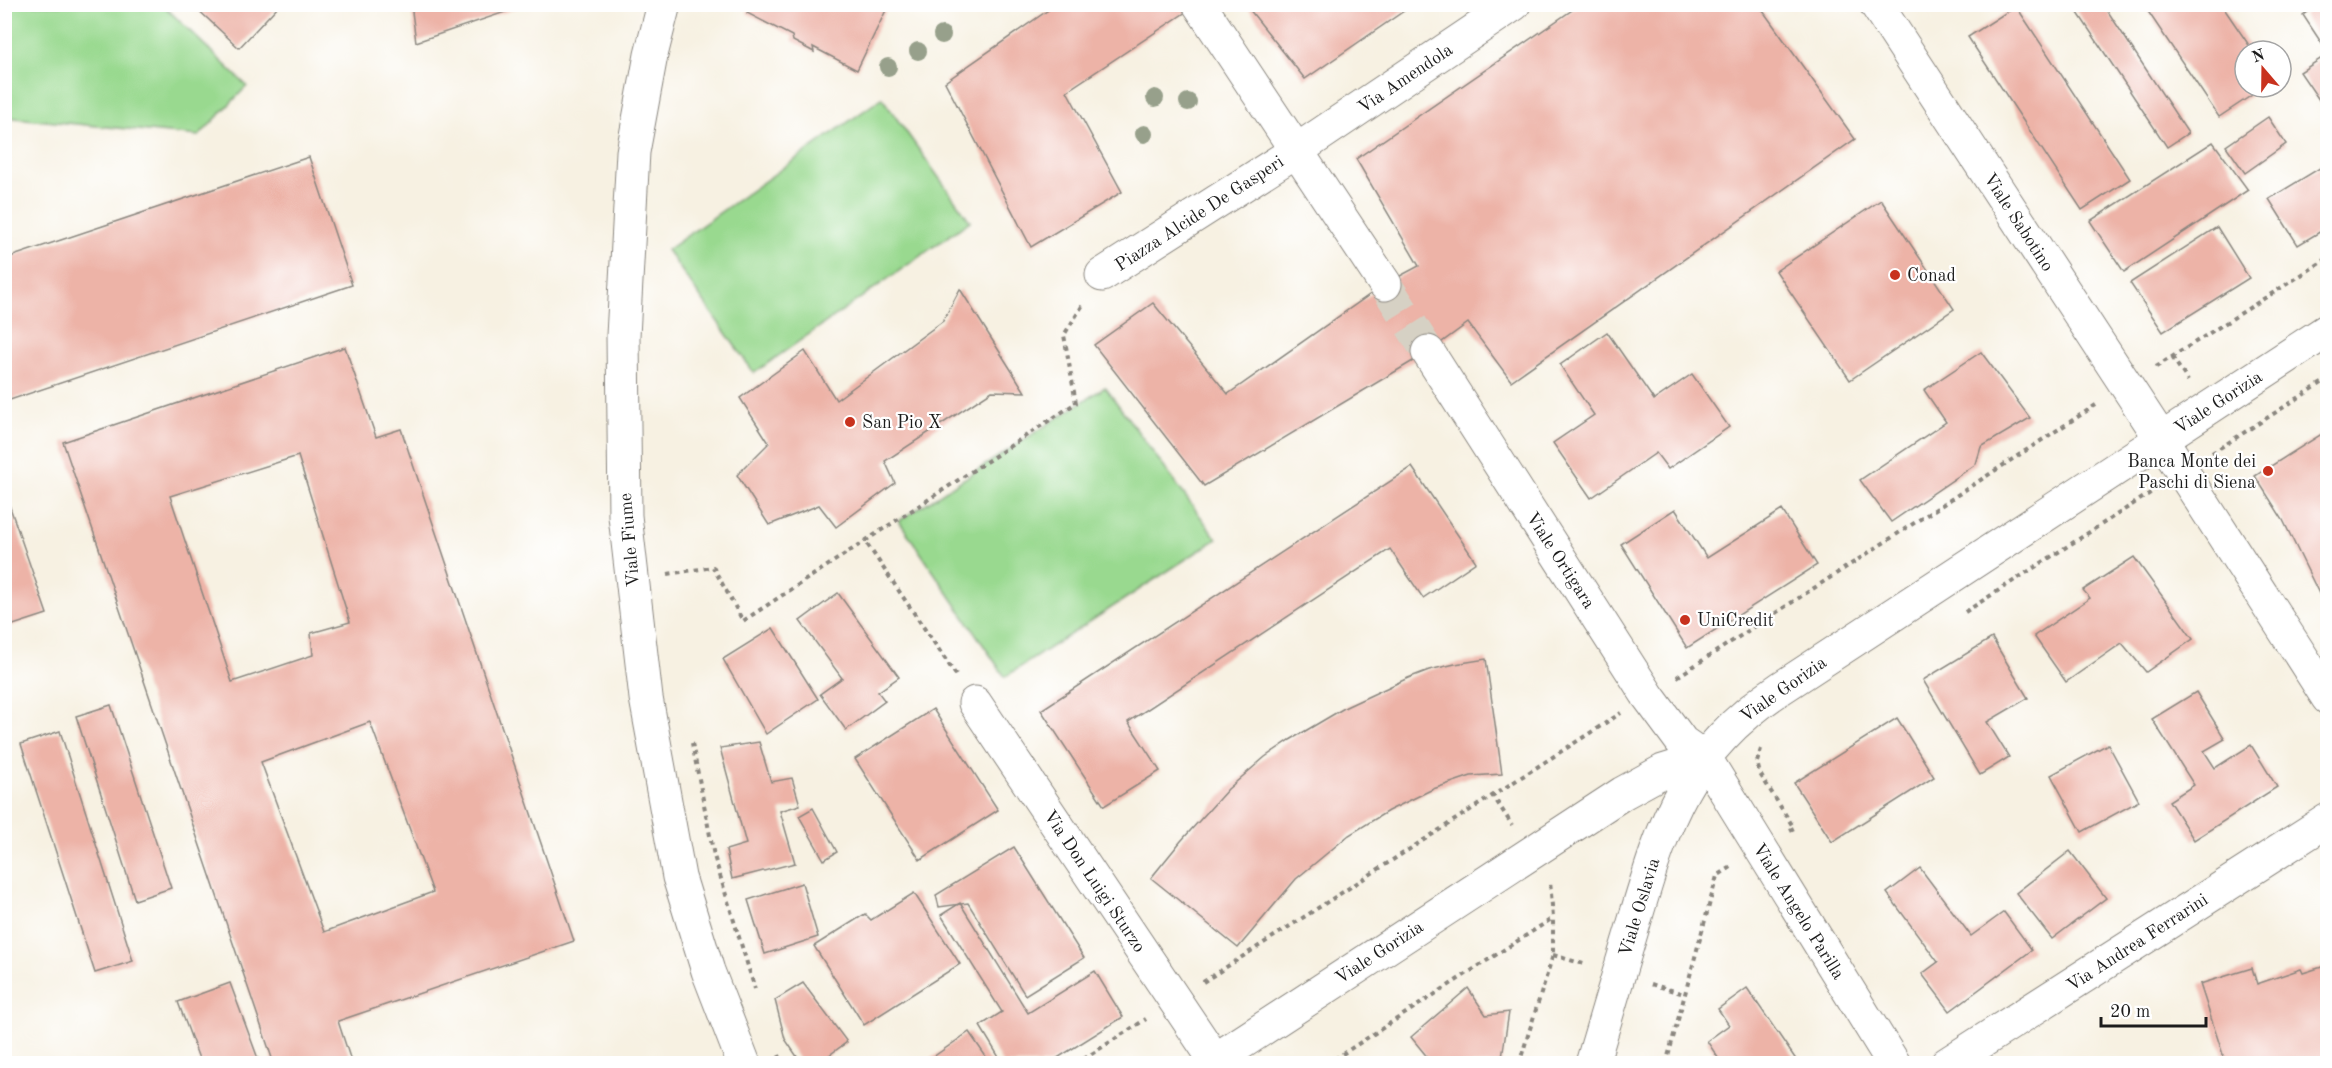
<svg xmlns="http://www.w3.org/2000/svg" width="2332" height="1068" font-family="'Old Standard TT',serif">
<style>
.green{fill:#99d98f;stroke:#5a7a56;stroke-width:1.5}
.building{fill:#edb3a7;fill-rule:evenodd}
.lines{fill:none;stroke-linecap:round;stroke-linejoin:round}
.minor-tunnel{stroke:#d6d1c4;stroke-width:33;stroke-dasharray:33 16;stroke-linecap:butt}
.minor-casing{stroke:#8a867f;stroke-width:35}
.tertiary-casing{stroke:#8a867f;stroke-width:35}
.path{stroke:#8a867f;stroke-width:4;stroke-dasharray:4.5 4.5;stroke-linecap:butt}
.minor{stroke:#fff;stroke-width:33}
.tertiary{stroke:#fff;stroke-width:33}
.rail-casing{stroke:#1c1c1c;stroke-width:7}
.rail{stroke:#fff;stroke-width:4.5;stroke-dasharray:14;stroke-linecap:butt}
.tree{fill:#97a08b}
.poi-dot{fill:#c8321e;stroke:#fff;stroke-width:2}
.labels{text-anchor:middle;stroke-width:4.5;stroke-linejoin:round;paint-order:stroke}
.street-label{font-size:18px;fill:#1c1c1c;stroke:#fff}
.poi-label{font-size:18px;fill:#1c1c1c;stroke:#fff;text-anchor:start}
</style>
<rect width="100%" height="100%" fill="#fff"/>
<filter id="ink" filterUnits="userSpaceOnUse"><feTurbulence type="fractalNoise" baseFrequency=".0167" numOctaves="2"/><feDisplacementMap in="SourceGraphic" scale="12" xChannelSelector="R" yChannelSelector="G"/><feConvolveMatrix kernelMatrix="1 2 1 2 8 2 1 2 1" color-interpolation-filters="sRGB"/></filter>
<filter id="wash" filterUnits="userSpaceOnUse"><feTurbulence type="fractalNoise" baseFrequency=".008" numOctaves="4" result="noise"/><feDisplacementMap in="SourceGraphic" scale="24" xChannelSelector="R" yChannelSelector="G"/><feGaussianBlur stdDeviation="1.35" result="paint"/><feColorMatrix in="noise" values="0 0 0 0 0 0 0 0 0 0 0 0 0 0 0 0 0 1.4 0 .05"/><feComposite in="paint" operator="in"/></filter>
<g filter="url(#wash)">
<rect width="100%" height="100%" fill="#f7f1e2"/>
<!-- green -->
<g class="green">
<polygon points="4,5 163,5 247,86 199,136 5,117"/>
<polygon points="882,98 970,221 754,373 667,250"/>
<polygon points="1105,387 1217,539 1005,677 899,521"/>
</g>
<g id="blocks">
<!-- building -->
<g class="building">
<polygon points="192,4 280,4 239,48"/>
<polygon points="411,4 526,4 526,5 416,42"/>
<polygon points="751,4 889,4 857,70 813,47 814,52 793,41 792,36 747,13"/>
<polygon points="1057,4 1198,4 1067,91 1122,192 1031,247 945,82"/>
<polygon points="1245,4 1414,4 1305,79"/>
<polygon points="1581,4 1758,4 1855,139 1511,381 1468,323 1428,352 1204,486 1094,345 1153,303 1228,394 1385,284 1419,266 1356,159"/>
<polygon points="2072,4 2103,4 2188,133 2167,147"/>
<polygon points="2143,4 2221,4 2253,51 2245,51 2245,87 2264,87 2219,117"/>
<polygon points="2318,4 2328,4 2328,53 2303,15"/>
<polygon points="2016,6 2130,179 2082,210 1968,37"/>
<polygon points="2328,54 2328,113 2300,72"/>
<polygon points="2268,117 2286,144 2245,173 2226,146"/>
<polygon points="2213,142 2248,190 2124,272 2090,221"/>
<polygon points="309,157 352,285 4,402 4,259"/>
<polygon points="2328,163 2328,227 2298,245 2269,199"/>
<polygon points="1881,200 1954,309 1850,380 1776,271"/>
<polygon points="2217,227 2249,278 2163,332 2130,283"/>
<polygon points="960,289 1025,392 992,391 885,461 895,483 836,527 819,505 769,525 737,475 769,443 740,398 805,351 836,400 943,321"/>
<polygon points="1607,332 1654,400 1692,374 1729,427 1668,469 1656,453 1591,498 1553,443 1594,415 1560,365"/>
<path d="M 345,347 L 376,437 L 401,429 L 574,941 L 338,1021 L 352,1064 L 274,1064 L 63,442 ZM 298,456 L 350,622 L 311,633 L 313,655 L 232,682 L 170,496 ZM 370,722 L 433,892 L 324,932 L 261,762 Z"/>
<polygon points="1981,352 2030,418 1981,447 1976,464 1891,522 1860,480 1946,422 1924,390"/>
<polygon points="2328,430 2328,612 2283,520 2255,476"/>
<polygon points="1412,467 1476,562 1423,598 1390,549 1128,722 1160,771 1104,806 1041,710"/>
<polygon points="4,490 47,614 4,628"/>
<polygon points="1675,509 1707,558 1782,510 1817,565 1687,648 1621,544"/>
<polygon points="2134,557 2193,639 2146,672 2122,643 2066,682 2034,636 2090,598 2083,590"/>
<polygon points="838,593 899,677 878,692 885,701 846,730 820,694 842,678 800,621"/>
<polygon points="773,628 818,699 766,734 723,659"/>
<polygon points="1992,638 2028,698 1987,722 2009,757 1980,775 1923,680"/>
<polygon points="1486,659 1502,774 1471,776 1433,789 1388,811 1349,835 1296,879 1238,948 1151,878 1181,841 1228,789 1265,757 1290,740 1346,707 1408,678 1429,670 1455,664"/>
<polygon points="2196,692 2225,739 2204,751 2215,768 2251,745 2277,787 2194,840 2169,801 2194,785 2152,719"/>
<polygon points="111,705 171,888 135,900 76,716"/>
<polygon points="933,709 998,810 920,860 855,759"/>
<polygon points="1897,718 1934,777 1832,842 1794,783"/>
<polygon points="60,731 133,961 95,973 21,744"/>
<polygon points="759,742 771,782 792,778 800,805 780,811 795,863 732,879 726,850 746,844 720,748"/>
<polygon points="2108,744 2139,801 2082,832 2051,775"/>
<polygon points="813,808 837,852 824,860 799,816"/>
<polygon points="1014,847 1084,958 1025,995 968,903 939,907 936,895"/>
<polygon points="2070,851 2106,898 2052,939 2016,893"/>
<polygon points="1920,868 1971,936 2004,912 2032,950 1950,1011 1922,974 1938,962 1887,893"/>
<polygon points="802,883 818,937 765,954 748,900"/>
<polygon points="914,893 960,964 864,1025 814,946 865,914 871,920"/>
<polygon points="960,903 1028,1013 1095,971 1123,1017 1048,1064 1003,1064 980,1026 1002,1012 941,915"/>
<polygon points="2328,965 2328,1059 2313,1064 2226,1064 2200,984 2252,968 2257,984 2301,969 2303,973"/>
<polygon points="230,983 260,1064 201,1064 178,1002"/>
<polygon points="803,983 847,1042 817,1064 802,1064 785,1039 775,1000"/>
<polygon points="1468,988 1486,1015 1509,1012 1501,1064 1433,1064 1411,1037"/>
<polygon points="1747,988 1799,1064 1722,1064 1707,1041 1729,1025 1718,1009"/>
<polygon points="969,1032 991,1064 923,1064"/>
</g>
</g>
</g>
<g filter="url(#ink)">
<use href="#blocks" fill-opacity="0" stroke="#8a867f" stroke-width="1.5"/>
<g class="lines">
<!-- minor-tunnel -->
<polyline class="minor-tunnel" points="1385,284 1428,352"/>
<defs>
<g id="minor">
<polyline points="664,4 651,55 633,152 623,336 625,516 646,698 679,877 708,971 744,1064"/>
<polyline points="1199,4 1385,284"/>
<polyline points="1876,4 2162,440 2328,698"/>
<polyline points="1102,275 1296,151 1514,4"/>
<polyline points="1428,352 1648,696 1682,742 1705,758 1894,1064"/>
<polyline points="975,703 1215,1060"/>
<polyline points="1209,1064 1623,793 1663,771 1705,758"/>
<polyline points="1947,1064 2328,820"/>
</g>
<path id="tertiary" d="M 1592,1064 C 1606,1016 1620,970 1634,923 C 1665,818 1686,752 1781,688 L 2328,330"/>
</defs>
<!-- minor casing -->
<use href="#minor" class="minor-casing"/>
<!-- tertiary casing -->
<use href="#tertiary" class="tertiary-casing"/>
<!-- path -->
<g class="path">
<polyline points="2172,357 2188,381"/>
<polyline points="2156,367 2328,258"/>
<polyline points="2212,453 2328,379"/>
<polyline points="668,574 713,567 743,621 865,541"/>
<polyline points="1965,612 2155,490"/>
<polyline points="956,675 865,541 1076,403 1064,335 1084,303"/>
<polyline points="1677,677 2099,403"/>
<polyline points="692,743 714,856 755,989"/>
<polyline points="1761,749 1757,762 1760,774 1794,828 1790,830"/>
<polyline points="1492,794 1512,825"/>
<polyline points="1553,955 1587,965"/>
<polyline points="1203,982 1621,713"/>
<polyline points="1651,984 1684,994"/>
<polyline points="779,1055 782,1064"/>
<polyline points="1076,1064 1146,1019"/>
<polyline points="1327,1064 1553,918"/>
<polyline points="1519,1064 1553,955 1553,918 1550,881"/>
<polyline points="1666,1064 1717,876 1733,866"/>
</g>
<!-- minor -->
<use href="#minor" class="minor"/>
<!-- tertiary -->
<use href="#tertiary" class="tertiary"/>
<defs>
<polyline id="rail" points="4,1060 7,1064"/>
</defs>
<!-- rail casing -->
<use href="#rail" class="rail-casing"/>
<!-- rail -->
<use href="#rail" class="rail"/>
</g>
<!-- trees -->
<g class="tree">
<circle cx="942" cy="35" r="9"/>
<circle cx="918" cy="51" r="9"/>
<circle cx="888" cy="67" r="9"/>
<circle cx="1155" cy="98" r="9"/>
<circle cx="1188" cy="102" r="9"/>
<circle cx="1144" cy="134" r="9"/>
</g>
</g>
<!-- markers -->
<g class="poi-dot">
<circle cx="1895" cy="275" r="6"/>
<circle cx="850" cy="422" r="6"/>
<circle cx="2268" cy="471" r="6"/>
<circle cx="1685" cy="620" r="6"/>
</g>
<g class="labels">
<!-- street labels -->
<g class="street-label">
<text transform="translate(1405 78) rotate(-34)" y="6">Via Amendola</text>
<text transform="translate(1199 213) rotate(-33)" y="6">Piazza Alcide De Gasperi</text>
<text transform="translate(2019 222) rotate(57)" y="6">Viale Sabotino</text>
<text transform="translate(2218 402) rotate(-33)" y="6">Viale Gorizia</text>
<text transform="translate(629 540) rotate(-95)" y="6">Viale Fiume</text>
<text transform="translate(1561 560) rotate(57)" y="6">Viale Ortigara</text>
<text transform="translate(1783 689) rotate(-35)" y="6">Viale Gorizia</text>
<text transform="translate(1095 881) rotate(56)" y="6">Via Don Luigi Sturzo</text>
<text transform="translate(1639 907) rotate(-73)" y="6">Viale Oslavia</text>
<text transform="translate(1799 911) rotate(58)" y="6">Viale Angelo Parilla</text>
<text transform="translate(2137 942) rotate(-33)" y="6">Via Andrea Ferrarini</text>
<text transform="translate(1379 952) rotate(-33)" y="6">Viale Gorizia</text>
</g>
<!-- poi labels -->
<g class="poi-label">
<text x="1907" y="281">Conad</text>
<text x="862" y="428">San Pio X</text>
<text x="2256" y="467" text-anchor="end">Banca Monte dei<tspan x="2256" dy="21">Paschi di Siena</tspan></text>
<text x="1697" y="626">UniCredit</text>
</g>
</g>
<!-- margin -->
<rect width="2332" height="1068" fill="none" stroke="#fff" stroke-width="24"/>
<!-- north arrow -->
<g transform="translate(2263 69) rotate(340)"><circle r="28" fill="#ffffff" stroke="#a4a4a4" stroke-width="1.5"/>
<path d="M0-4.5L10 22L0 15L-10 22Z" fill="#c8321e"/>
<text y="-9" font-size="16" font-weight="bold" text-anchor="middle" fill="#1c1c1c">N</text>
</g>
<!-- scale -->
<path d="M2101 1017v9h105v-9" fill="none" stroke="#1c1c1c" stroke-width="3"/>
<text x="2110" y="1017" font-size="18" fill="#1c1c1c" stroke="#ffffff" stroke-width="4.5" paint-order="stroke">20 m</text>
</svg>
